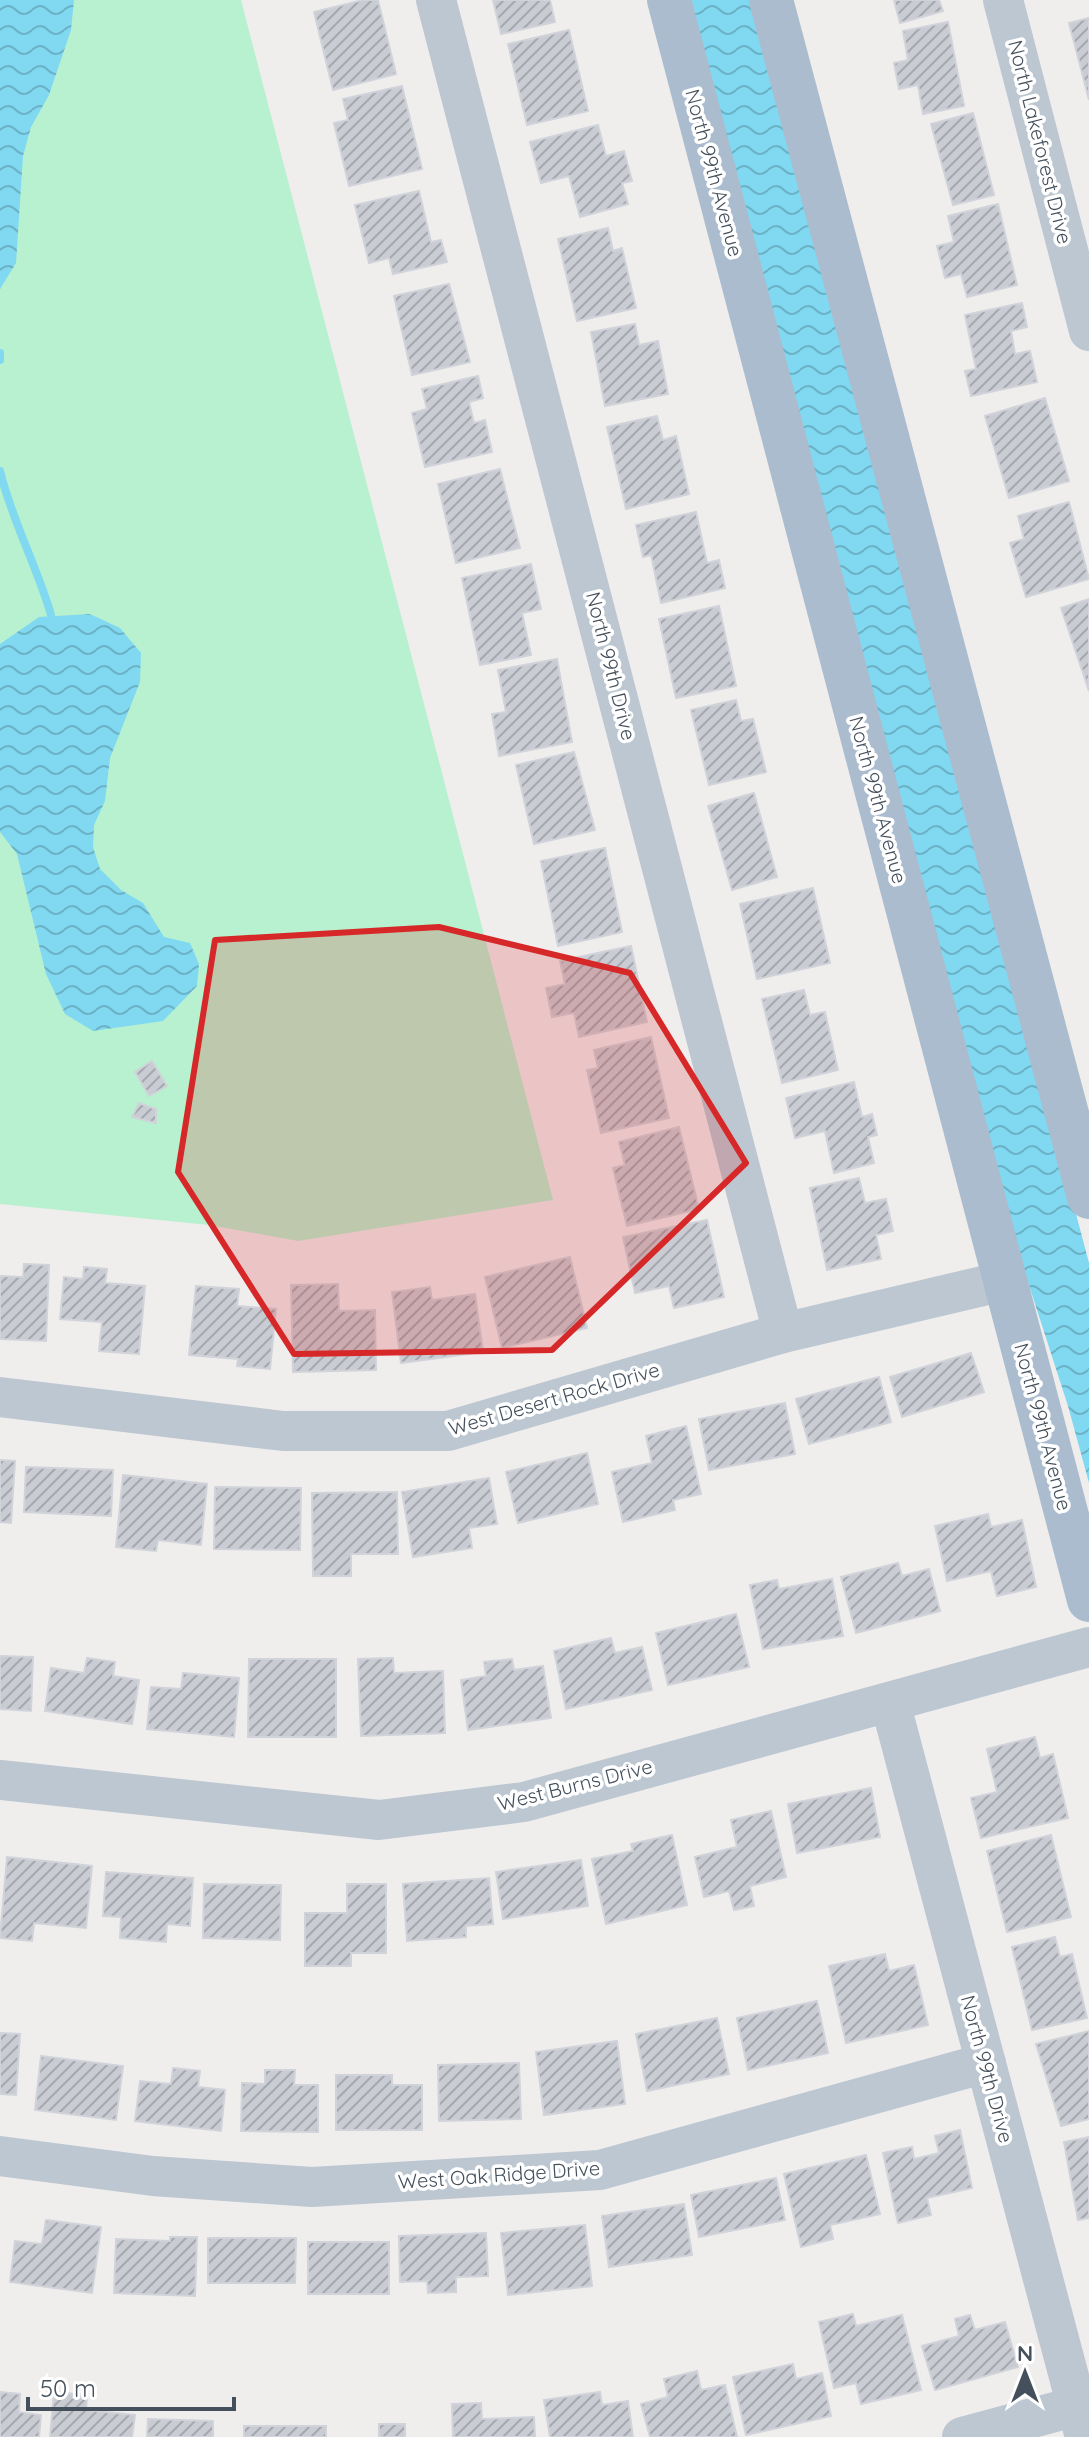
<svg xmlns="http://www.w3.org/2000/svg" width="1089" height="2437" font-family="Quicksand,sans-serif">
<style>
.grass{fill:#b7f1cf}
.water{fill:url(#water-waves)}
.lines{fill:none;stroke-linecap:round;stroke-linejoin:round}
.stream{stroke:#81d8f1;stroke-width:8}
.building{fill:url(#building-hatch);stroke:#d0d3d9;stroke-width:2}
.minor{stroke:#bcc7d1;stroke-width:40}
.major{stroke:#aabcce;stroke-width:44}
.marked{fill:#d62828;fill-opacity:0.2;stroke:#d62828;stroke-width:6;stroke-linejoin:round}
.labels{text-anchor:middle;stroke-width:7;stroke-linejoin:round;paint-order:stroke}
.street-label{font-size:20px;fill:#44505c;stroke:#fff}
</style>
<defs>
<pattern id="water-waves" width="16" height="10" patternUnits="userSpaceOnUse" patternTransform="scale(2)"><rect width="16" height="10" fill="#81d8f1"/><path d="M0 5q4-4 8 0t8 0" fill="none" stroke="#6bb2c6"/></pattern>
<pattern id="building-hatch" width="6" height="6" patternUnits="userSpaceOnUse" patternTransform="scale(2)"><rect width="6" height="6" fill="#c9ccd2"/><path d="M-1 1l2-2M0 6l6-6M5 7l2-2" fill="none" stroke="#a5a8ae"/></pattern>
</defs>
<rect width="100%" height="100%" fill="#f0eded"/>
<!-- grass -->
<polygon class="grass" points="0,0 241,0 553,1200 298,1241 209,1225 0,1204"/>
<!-- water -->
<g class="water">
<polygon points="0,0 74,0 71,30 49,95 31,127 23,156 16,263 0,289"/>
<polygon points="683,0 755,0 1089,1263 1089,1483 1068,1406 1005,1211"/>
<polygon points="90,614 120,628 141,653 140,682 110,758 105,801 94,825 93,847 100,869 121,890 143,903 164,937 190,943 199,964 197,986 163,1021 93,1031 65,1014 46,974 17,854 0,832 0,644 39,617"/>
</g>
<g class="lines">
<!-- stream -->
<g class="stream">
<polyline points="0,353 0,360"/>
<path d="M 0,471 C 12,521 37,566 51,615"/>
</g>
</g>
<!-- building -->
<g class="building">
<polygon points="363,0 378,0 396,74 333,90 314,12"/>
<polygon points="493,0 550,0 555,22 501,34"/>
<polygon points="894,0 939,0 943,11 900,23"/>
<polygon points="1089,18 1089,100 1069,23"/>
<polygon points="948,22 964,106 923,114 918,85 899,89 894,63 908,60 903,31"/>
<polygon points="569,30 588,111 527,125 508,44"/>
<polygon points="402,86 422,169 349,186 334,123 348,120 343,99"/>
<polygon points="973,113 994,195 953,205 931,124"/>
<polygon points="598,125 606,156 624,151 632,181 622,183 628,204 580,217 569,176 541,183 530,142"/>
<polygon points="419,191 431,242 441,240 447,262 393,274 389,258 369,263 355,205"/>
<polygon points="998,204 1017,285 967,297 961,274 945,278 937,246 954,242 948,216"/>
<polygon points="608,228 613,251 622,248 636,308 577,321 558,239"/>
<polygon points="449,284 470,362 412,375 394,296"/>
<polygon points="1022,303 1027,327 1011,331 1015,354 1030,351 1037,382 971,396 965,371 976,369 965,315"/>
<polygon points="635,324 639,345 658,341 668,394 605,406 591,332"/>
<polygon points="478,376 483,398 469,402 474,423 485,420 492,452 425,467 412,413 427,409 422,389"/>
<polygon points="1045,398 1069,481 1009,498 985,416"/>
<polygon points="657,416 663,440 676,436 689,494 626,509 607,427"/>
<polygon points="500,469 520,548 456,563 438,484"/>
<polygon points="1069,502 1089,579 1026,597 1010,543 1024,539 1018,516"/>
<polygon points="696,512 707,563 719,560 725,588 661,603 651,555 643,557 636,525"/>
<polygon points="531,564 541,609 522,613 531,655 480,665 462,578"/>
<polygon points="1089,599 1089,691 1061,608"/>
<polygon points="719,606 736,686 676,698 659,619"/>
<polygon points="557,659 572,742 499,756 492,714 506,712 498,670"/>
<polygon points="736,700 741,721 753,719 766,772 709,785 691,710"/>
<polygon points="574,752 595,830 534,844 516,765"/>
<polygon points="754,793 777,877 732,890 708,806"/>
<polygon points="605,848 622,932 558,946 541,861"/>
<polygon points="813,888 830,963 757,979 740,904"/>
<polygon points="631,946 647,1022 579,1037 574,1013 552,1017 546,988 565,984 560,961"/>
<polygon points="804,990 810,1015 825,1012 838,1070 782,1083 762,999"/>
<polygon points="651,1037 669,1118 601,1133 587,1070 598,1068 594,1050"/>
<polygon points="152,1061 167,1086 149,1096 135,1072"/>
<polygon points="854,1082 862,1117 872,1114 877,1135 868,1137 874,1163 834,1173 825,1131 795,1138 786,1098"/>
<polygon points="139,1103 156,1109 156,1123 132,1117"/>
<polygon points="679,1127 699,1209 627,1226 613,1168 625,1165 619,1142"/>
<polygon points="859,1178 865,1203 886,1199 893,1231 876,1235 881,1259 827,1270 810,1188"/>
<polygon points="707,1220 724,1297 674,1308 669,1286 635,1293 623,1237"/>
<polygon points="570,1257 587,1328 502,1348 485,1277"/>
<polygon points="24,1264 49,1265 46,1341 0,1339 0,1276 23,1277"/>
<polygon points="84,1267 107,1269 105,1283 145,1286 139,1354 99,1351 102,1322 60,1319 64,1277 83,1279"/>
<polygon points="338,1284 339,1311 375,1310 376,1370 293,1372 291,1285"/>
<polygon points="196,1286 239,1289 237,1306 276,1309 270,1369 237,1366 238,1359 189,1355"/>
<polygon points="430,1287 432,1300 475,1294 483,1352 401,1363 392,1292"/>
<polygon points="971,1353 984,1392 902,1417 890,1377"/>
<polygon points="879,1377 891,1422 809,1444 796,1399"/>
<polygon points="785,1403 795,1454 709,1470 699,1419"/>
<polygon points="686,1426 701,1494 673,1500 675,1510 623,1522 612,1472 652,1463 646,1436"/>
<polygon points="587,1453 598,1504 518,1523 506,1472"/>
<polygon points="0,1460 15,1461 11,1523 0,1522"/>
<polygon points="26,1467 113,1470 111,1516 24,1512"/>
<polygon points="123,1475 207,1484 201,1545 158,1540 156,1551 116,1547"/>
<polygon points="489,1478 497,1524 469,1528 472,1548 413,1557 402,1492"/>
<polygon points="215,1487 301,1488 300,1550 214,1549"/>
<polygon points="397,1492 398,1554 351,1554 351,1576 313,1576 312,1493"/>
<polygon points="988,1514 991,1527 1022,1520 1036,1587 997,1596 991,1571 947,1581 935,1526"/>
<polygon points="898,1563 902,1576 929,1569 940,1611 856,1633 841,1577"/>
<polygon points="832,1579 843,1636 763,1649 750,1585 777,1580 779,1589"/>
<polygon points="736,1614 749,1667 668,1685 656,1633"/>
<polygon points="611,1638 615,1653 642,1647 652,1690 566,1709 554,1651"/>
<polygon points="0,1656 33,1657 31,1711 0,1709"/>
<polygon points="87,1658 115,1662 113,1676 139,1680 132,1724 45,1711 51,1668 84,1673"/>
<polygon points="393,1658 394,1673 443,1671 445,1733 361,1736 358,1659"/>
<polygon points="249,1659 336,1659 336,1737 248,1737"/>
<polygon points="512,1659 514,1670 543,1666 551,1718 468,1730 461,1680 486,1676 484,1662"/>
<polygon points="183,1673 239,1678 234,1737 147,1729 151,1687 181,1689"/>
<polygon points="1035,1737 1040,1758 1053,1754 1068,1818 981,1838 971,1798 997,1792 987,1749"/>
<polygon points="871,1788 880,1837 797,1853 788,1804"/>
<polygon points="771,1811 786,1877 750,1886 754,1906 734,1910 729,1891 704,1897 695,1857 737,1847 731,1820"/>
<polygon points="672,1835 687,1905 606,1924 592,1859 633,1851 631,1844"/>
<polygon points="1051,1835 1071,1917 1007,1932 987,1851"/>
<polygon points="7,1857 92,1866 86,1928 34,1923 32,1941 0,1938"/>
<polygon points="581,1860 588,1906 503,1919 496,1872"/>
<polygon points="106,1872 193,1878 190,1926 167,1924 166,1942 120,1938 121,1917 103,1916"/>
<polygon points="489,1878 493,1924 466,1926 466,1937 407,1941 403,1884"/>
<polygon points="204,1884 281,1885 280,1940 203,1938"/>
<polygon points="347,1884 386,1884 386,1953 351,1953 351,1966 305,1966 305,1913 347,1913"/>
<polygon points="1055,1937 1060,1957 1072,1954 1087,2018 1032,2030 1012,1947"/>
<polygon points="885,1954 889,1971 914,1965 928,2025 846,2043 829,1966"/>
<polygon points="817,2001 828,2053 748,2070 737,2018"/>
<polygon points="717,2018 729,2074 647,2091 636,2034"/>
<polygon points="1089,2031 1089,2119 1061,2126 1036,2044"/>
<polygon points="0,2033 20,2034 16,2095 0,2094"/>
<polygon points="617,2041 625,2104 544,2115 536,2052"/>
<polygon points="41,2056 123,2066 116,2120 35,2110"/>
<polygon points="519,2063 521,2119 439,2121 438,2065"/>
<polygon points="173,2068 200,2071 198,2087 225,2090 221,2131 135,2121 140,2081 171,2084"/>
<polygon points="265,2070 295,2070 294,2085 318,2085 318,2132 241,2131 242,2083 265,2084"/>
<polygon points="336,2075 392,2075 392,2085 422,2085 422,2130 336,2130"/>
<polygon points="960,2130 972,2188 927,2198 931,2215 898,2223 883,2153 912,2147 914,2159 939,2153 935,2136"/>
<polygon points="1089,2137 1089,2218 1078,2220 1064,2142"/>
<polygon points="866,2155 880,2214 830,2225 833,2239 801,2247 784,2174"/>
<polygon points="776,2178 785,2220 699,2237 691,2195"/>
<polygon points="684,2204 692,2255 609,2267 602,2216"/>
<polygon points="46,2220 101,2227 92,2293 10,2282 15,2241 42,2244"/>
<polygon points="585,2225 592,2286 508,2295 501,2233"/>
<polygon points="486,2233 488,2276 456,2277 456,2292 428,2293 427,2281 400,2282 399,2236"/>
<polygon points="170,2237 197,2237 195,2296 114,2293 116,2239 170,2241"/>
<polygon points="208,2238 296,2238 295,2283 208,2283"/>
<rect x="308" y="2242" width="81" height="52"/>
<polygon points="853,2314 856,2326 902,2315 921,2390 861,2404 856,2383 834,2388 819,2322"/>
<polygon points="970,2315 975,2330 1005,2322 1018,2367 935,2390 922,2346 959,2336 955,2319"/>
<polygon points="793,2364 796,2379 822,2373 831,2416 746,2435 733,2377"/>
<polygon points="697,2371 701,2390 725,2385 737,2437 650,2437 641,2404 668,2397 664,2379"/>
<polygon points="0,2392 20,2394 19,2412 41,2415 39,2437 0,2437"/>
<polygon points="54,2392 87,2395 86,2410 135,2415 132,2437 50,2437"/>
<polygon points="600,2392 602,2405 628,2401 633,2437 550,2437 544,2400"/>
<polygon points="481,2403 482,2419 534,2417 535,2437 453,2437 452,2404"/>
<polygon points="148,2419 213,2421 213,2437 147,2437"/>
<rect x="379" y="2424" width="26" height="13"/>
<rect x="244" y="2426" width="82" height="11"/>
</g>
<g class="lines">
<!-- minor -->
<g class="minor">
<polyline points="436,0 783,1333"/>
<polyline points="1003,0 1089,331"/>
<polyline points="0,1397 283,1431 448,1431 783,1333 1004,1281"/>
<polyline points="890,1702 1085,2437"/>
<polyline points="0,1780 379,1820 524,1802 1089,1647"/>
<polyline points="0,2156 153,2176 312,2187 600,2170 986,2063"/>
<polyline points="962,2437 1077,2406"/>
</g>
<!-- major -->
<g class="major">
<polyline points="669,0 1089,1600"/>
<polyline points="771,0 1089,1197"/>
</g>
</g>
<!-- marked area -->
<path class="marked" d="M 439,927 L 630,973 L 746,1163 L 552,1350 L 294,1354 L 178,1172 L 215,940 Z"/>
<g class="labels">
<!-- street labels -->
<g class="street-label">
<text transform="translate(1040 142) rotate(76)" y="7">North Lakeforest Drive</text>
<text transform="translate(714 173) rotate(75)" y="7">North 99th Avenue</text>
<text transform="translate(611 666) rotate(76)" y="7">North 99th Drive</text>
<text transform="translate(878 800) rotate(75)" y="7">North 99th Avenue</text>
<text transform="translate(554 1399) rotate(-16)" y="7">West Desert Rock Drive</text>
<text transform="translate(1043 1427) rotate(75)" y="7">North 99th Avenue</text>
<text transform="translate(575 1785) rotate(-14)" y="7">West Burns Drive</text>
<text transform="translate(987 2069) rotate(75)" y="7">North 99th Drive</text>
<text transform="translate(499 2175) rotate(-4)" y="7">West Oak Ridge Drive</text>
</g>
</g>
<!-- north arrow -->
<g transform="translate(1025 2373)" stroke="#ffffff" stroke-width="6" paint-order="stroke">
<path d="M0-6L14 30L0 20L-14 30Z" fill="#44505c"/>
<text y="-12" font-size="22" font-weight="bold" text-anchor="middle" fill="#44505c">N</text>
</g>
<!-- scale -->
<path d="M28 2397v12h206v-12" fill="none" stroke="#44505c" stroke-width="4"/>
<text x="40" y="2397" font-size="24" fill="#44505c" stroke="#ffffff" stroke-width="6" paint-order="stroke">50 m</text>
</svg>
